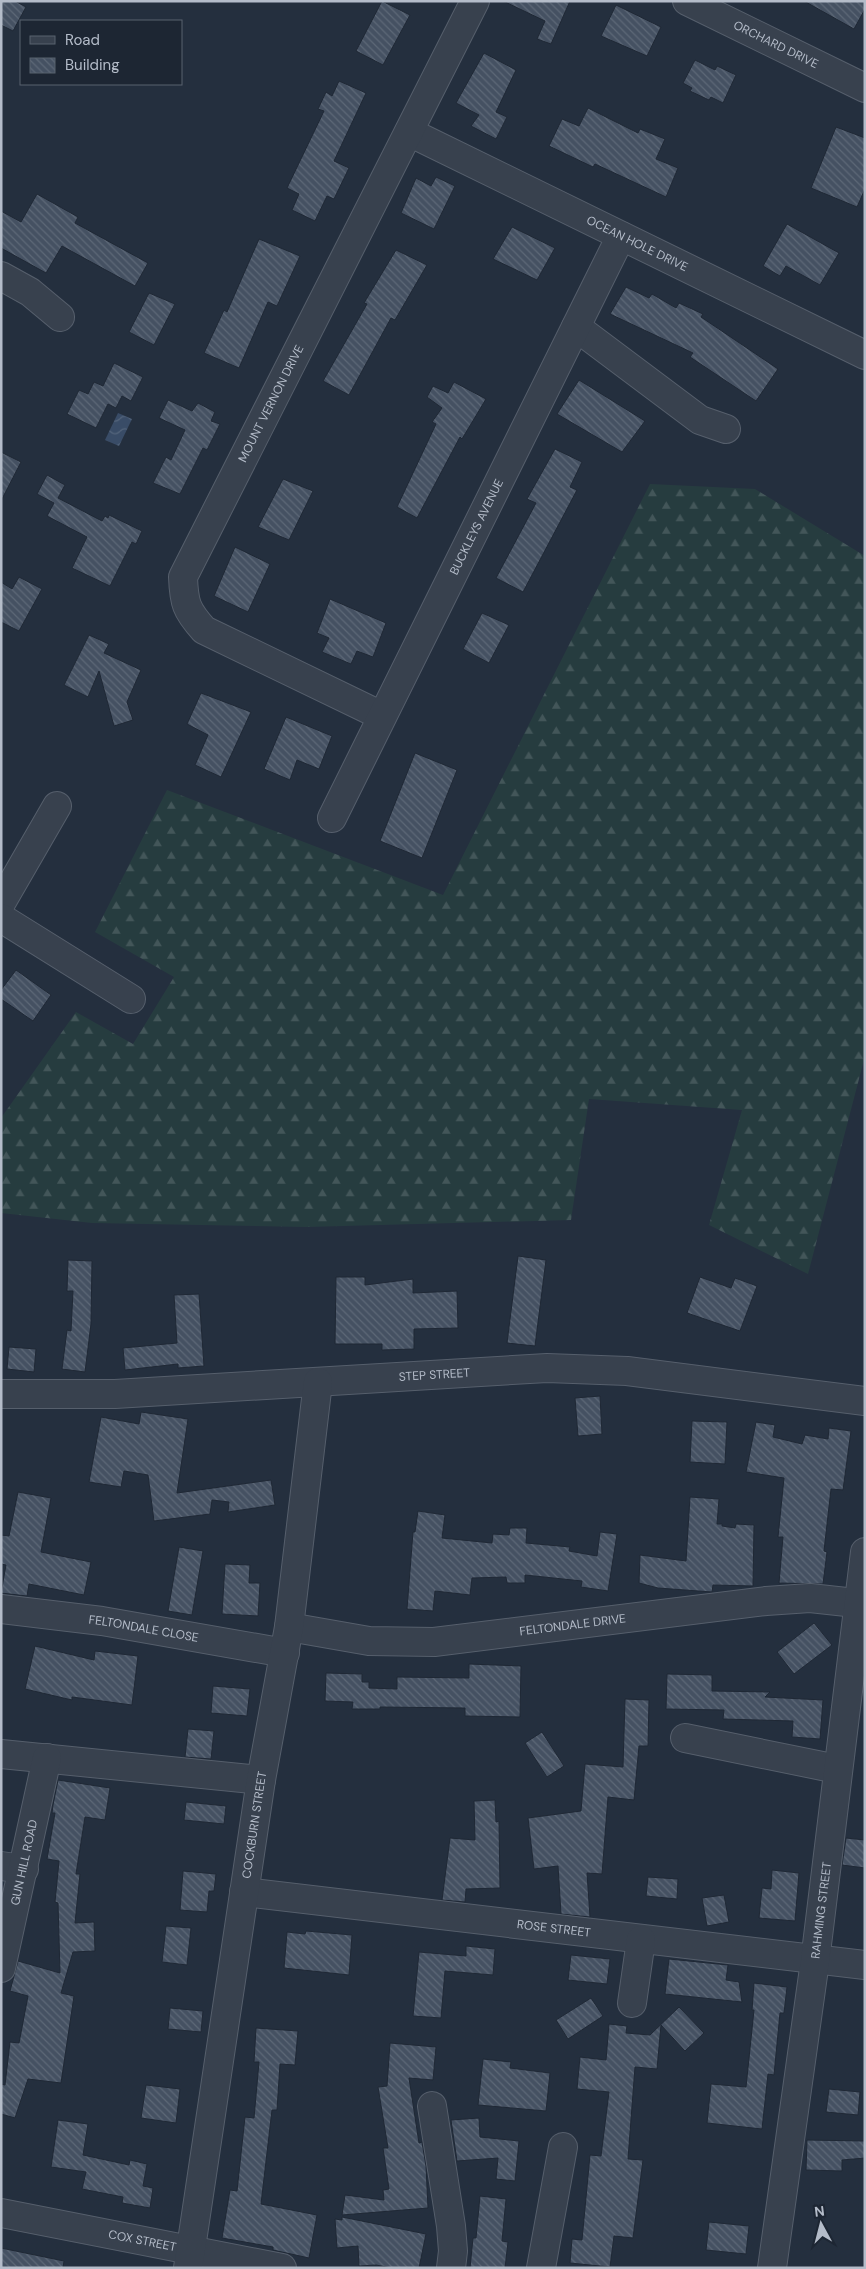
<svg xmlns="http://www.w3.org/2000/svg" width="866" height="2269" font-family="'DM Sans',sans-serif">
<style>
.forest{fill:url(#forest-firs)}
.water{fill:url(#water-waves)}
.building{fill:url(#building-back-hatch);stroke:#1f2835}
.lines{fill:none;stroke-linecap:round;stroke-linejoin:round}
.minor-casing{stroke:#565f6c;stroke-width:30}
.minor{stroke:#38414e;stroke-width:28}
.labels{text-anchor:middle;stroke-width:4;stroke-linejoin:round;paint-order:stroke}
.street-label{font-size:12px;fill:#b4bcc9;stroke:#1d2633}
</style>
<defs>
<pattern id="forest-firs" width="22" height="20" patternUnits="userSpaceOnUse" patternTransform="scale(1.25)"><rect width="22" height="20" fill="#263c3f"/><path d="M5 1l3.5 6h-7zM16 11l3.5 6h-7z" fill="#435659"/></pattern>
<pattern id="water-waves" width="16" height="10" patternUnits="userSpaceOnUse" patternTransform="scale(1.25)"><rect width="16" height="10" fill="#394c67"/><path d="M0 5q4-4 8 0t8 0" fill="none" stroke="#53647b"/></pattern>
<pattern id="building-back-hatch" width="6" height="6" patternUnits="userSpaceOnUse" patternTransform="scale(1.25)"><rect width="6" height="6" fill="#455162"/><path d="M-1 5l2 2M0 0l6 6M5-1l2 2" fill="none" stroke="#5d6877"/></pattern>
</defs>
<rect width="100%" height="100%" fill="#242f3e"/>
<!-- forest -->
<polygon class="forest" points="650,484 755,489 865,556 865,1056 808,1274 709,1225 742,1110 589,1099 571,1220 306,1227 92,1223 1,1213 1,1118 76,1012 133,1044 174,977 95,932 167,790 443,895"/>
<!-- water -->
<polygon class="water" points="118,413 132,419 119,446 105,440"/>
<!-- building -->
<g class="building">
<polygon points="1,1 15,1 26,7 13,31 1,25"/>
<polygon points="382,1 410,15 383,65 356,51"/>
<polygon points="503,1 570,1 551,44 537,39 545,21"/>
<polygon points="804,1 865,1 865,9 854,29"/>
<polygon points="616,5 661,27 647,56 601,36"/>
<polygon points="484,53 516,70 496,112 507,117 496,139 471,126 479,115 456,103"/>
<polygon points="695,60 715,70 717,66 736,75 723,103 711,97 709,100 690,91 692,88 683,83"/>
<polygon points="339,81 366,93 334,161 349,168 334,199 327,196 315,221 292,210 299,194 287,188 324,111 318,109 326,92 332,96"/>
<polygon points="588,108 638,133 640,129 665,139 656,159 678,168 666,197 595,164 593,167 549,146 562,119 579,126"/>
<polygon points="836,127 865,138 865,189 857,207 811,188"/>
<polygon points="436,177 455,186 434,229 401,213 416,178 431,186"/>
<polygon points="37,194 78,217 75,223 148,263 135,286 62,246 46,273 1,248 1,211 21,222"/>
<polygon points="787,224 839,253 820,285 786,266 780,276 763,266"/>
<polygon points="512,227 555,248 537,280 493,259"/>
<polygon points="259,239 300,256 277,306 268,302 239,368 204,353 224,310 227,312"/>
<polygon points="396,250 427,265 395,320 391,318 349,395 323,381 367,304 364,303"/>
<polygon points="626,287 649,298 652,294 676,308 679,303 703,314 701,317 778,369 756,401 690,357 693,353 610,314"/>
<polygon points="149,293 175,304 154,345 129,332"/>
<polygon points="114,363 143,377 131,401 122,396 116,408 108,404 96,428 67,414 79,390 88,394 94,382 103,386"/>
<polygon points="579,380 645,421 622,452 557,414"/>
<polygon points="454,382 486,399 462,439 460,437 417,518 397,507 436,424 432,422 442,408 427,397 433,386 448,393"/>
<polygon points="168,400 192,411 198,403 215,412 211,421 220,424 207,450 203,448 180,494 153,483 166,457 171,460 185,430 159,418"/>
<polygon points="555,449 582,462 570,487 577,490 523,592 496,578 536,503 527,499"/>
<polygon points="1,452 21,462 1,501"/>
<polygon points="47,475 65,485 58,498 102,521 105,516 108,518 109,515 142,531 136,544 132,542 110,586 72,568 87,537 47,516 54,503 37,494"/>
<polygon points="283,479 313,491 289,540 258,527"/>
<polygon points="235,547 270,564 248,612 214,596"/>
<polygon points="19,577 42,589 19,631 1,622 1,582 12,589"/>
<polygon points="330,599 386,623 373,657 357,651 351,664 322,652 329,638 317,633"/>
<polygon points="482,613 509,625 489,663 463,649"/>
<polygon points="89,635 109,644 104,653 141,670 127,702 133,720 114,726 99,671 88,697 64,685"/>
<polygon points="201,693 251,712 221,777 195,765 208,735 187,724"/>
<polygon points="286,717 332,736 319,769 297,760 290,780 264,769"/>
<polygon points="415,753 457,770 422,858 380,841"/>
<polygon points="16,970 51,995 33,1021 1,999 1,990"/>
<polygon points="518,1256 546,1260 535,1346 507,1343"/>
<polygon points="68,1260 92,1261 91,1324 85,1372 62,1369 67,1330 71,1331 73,1291 67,1291"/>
<polygon points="336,1277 365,1277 365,1285 413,1279 413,1293 457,1291 458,1328 414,1329 414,1349 382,1350 382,1344 335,1344"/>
<polygon points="700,1277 731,1288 735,1278 757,1286 740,1331 687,1313"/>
<polygon points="199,1294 204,1366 178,1368 178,1364 125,1370 123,1348 177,1343 174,1295"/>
<polygon points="9,1347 36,1349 34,1372 7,1369"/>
<polygon points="600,1396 602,1434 578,1436 575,1398"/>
<polygon points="141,1412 188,1419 177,1493 271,1480 275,1505 228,1512 229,1502 212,1500 210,1514 154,1521 148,1475 124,1471 121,1487 89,1482 101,1417 139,1424"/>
<polygon points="692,1421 727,1422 725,1464 690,1462"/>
<polygon points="756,1422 775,1425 773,1437 802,1444 805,1435 828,1439 829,1428 851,1431 843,1490 831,1489 824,1551 827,1552 823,1584 779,1583 783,1537 778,1537 784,1478 746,1472"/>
<polygon points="18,1492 51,1498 41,1552 91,1562 84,1595 29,1584 27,1596 1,1593 6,1565 1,1564 1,1535 9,1536"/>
<polygon points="690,1497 719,1499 717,1524 722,1524 722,1526 735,1528 736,1524 754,1525 753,1586 713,1585 712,1592 658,1588 639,1583 640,1555 686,1561"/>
<polygon points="418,1511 445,1515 442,1538 492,1543 493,1534 509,1535 510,1528 527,1528 526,1543 570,1547 569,1551 597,1556 600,1532 617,1534 608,1591 581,1587 582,1581 525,1575 525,1583 507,1583 506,1577 472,1578 470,1595 435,1591 433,1611 407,1609 413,1532 415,1532"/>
<polygon points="179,1547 203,1551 192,1615 168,1611"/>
<polygon points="225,1564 250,1565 249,1583 260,1583 258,1616 222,1614"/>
<polygon points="814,1623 832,1645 794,1674 777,1652"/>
<polygon points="35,1646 94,1660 95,1651 138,1656 132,1705 72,1697 72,1700 25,1689"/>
<polygon points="469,1664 521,1666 520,1717 465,1716 465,1708 380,1707 380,1709 352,1709 353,1702 325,1701 326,1673 362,1674 362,1682 369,1682 369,1688 397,1689 397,1677 469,1678"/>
<polygon points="667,1674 712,1675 712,1691 770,1692 765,1697 823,1700 820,1739 792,1737 793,1721 723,1719 724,1710 666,1709"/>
<polygon points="213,1686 250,1689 247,1716 211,1713"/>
<polygon points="625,1699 649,1700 648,1746 639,1746 634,1800 608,1797 602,1874 587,1873 590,1917 561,1914 558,1866 534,1869 528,1818 581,1811 585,1764 623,1767"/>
<polygon points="188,1729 214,1731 211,1759 185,1757"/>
<polygon points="542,1732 564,1766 547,1777 525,1743"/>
<polygon points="58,1780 110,1788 105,1820 85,1817 76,1874 80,1874 75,1923 94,1922 95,1951 73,1952 61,1993 74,1996 61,2083 28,2079 15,2118 1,2114 1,2084 5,2085 10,2042 19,2043 28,1996 10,1991 18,1961 60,1973 58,1903 55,1902 59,1861 47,1859 55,1813 52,1813 53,1805"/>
<polygon points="495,1800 496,1822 499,1821 500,1888 466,1889 465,1902 442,1900 450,1838 475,1840 474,1801"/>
<polygon points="186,1802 226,1806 224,1824 184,1820"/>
<polygon points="846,1838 865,1840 865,1868 842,1865"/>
<polygon points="772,1870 799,1873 795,1921 759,1918 762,1888 771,1889"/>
<polygon points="183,1871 216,1874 214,1891 209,1891 207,1912 180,1910"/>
<polygon points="648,1877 678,1879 677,1899 646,1896"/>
<polygon points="724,1895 729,1922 707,1926 702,1898"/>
<polygon points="166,1926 191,1928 187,1965 162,1962"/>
<polygon points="306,1931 352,1935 349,1975 284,1968 287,1932 305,1934"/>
<polygon points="466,1946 495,1949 493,1975 445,1971 441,2018 413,2016 419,1952 466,1956"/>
<polygon points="571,1955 610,1959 607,1984 568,1980"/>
<polygon points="669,1959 728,1965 726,1980 739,1982 742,2002 665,1994"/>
<polygon points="754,1983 787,1987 784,2013 780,2013 774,2075 768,2074 762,2129 707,2123 711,2084 746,2087 754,2010 752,2010"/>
<polygon points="591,1998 603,2016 568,2039 556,2020"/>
<polygon points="679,2007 704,2033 685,2051 661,2025 657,2069 635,2067 628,2159 643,2160 633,2238 614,2236 610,2267 570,2263 572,2239 582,2240 590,2155 601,2156 609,2092 577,2089 580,2057 606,2060 609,2024 627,2026 626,2033 650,2035"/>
<polygon points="170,2008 203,2011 201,2032 168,2029"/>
<polygon points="256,2028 298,2031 295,2065 280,2064 277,2110 272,2110 261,2204 317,2215 309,2258 273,2250 273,2247 222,2238 230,2190 237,2191 245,2117 254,2118 259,2062 254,2062"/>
<polygon points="390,2043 436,2047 433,2080 409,2078 419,2143 422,2142 426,2166 428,2208 342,2215 345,2195 384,2200 383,2190 389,2189 383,2148 388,2148 378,2087 387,2086"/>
<polygon points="483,2059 511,2062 510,2068 550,2073 546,2111 478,2105"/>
<polygon points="146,2085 180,2089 176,2123 141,2118"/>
<polygon points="829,2089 860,2092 858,2115 826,2112"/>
<polygon points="479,2118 480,2137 519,2141 515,2181 496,2179 498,2158 457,2161 451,2120"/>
<polygon points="58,2120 88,2124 83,2155 129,2165 130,2160 147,2164 143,2186 153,2188 150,2208 122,2203 123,2197 82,2189 86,2172 51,2167"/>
<polygon points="807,2140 865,2141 865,2158 842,2160 842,2171 806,2170"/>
<polygon points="480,2196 506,2199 502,2241 508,2242 505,2268 470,2268 473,2238 476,2238"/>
<polygon points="342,2217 426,2234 419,2268 392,2268 376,2265 359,2266 358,2246 337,2248 335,2219 342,2220"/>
<polygon points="709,2222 749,2226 746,2254 706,2250"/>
<polygon points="1,2248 64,2261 63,2268 1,2268"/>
</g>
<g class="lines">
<defs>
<g id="minor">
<path id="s1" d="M 687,1 L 865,88"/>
<path id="s2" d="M 409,132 L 865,355"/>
<polyline points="1,276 30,292 60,317"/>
<polyline points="576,327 700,420 726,429"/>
<path id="s3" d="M 382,716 L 204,630 C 186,610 184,603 183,577 L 475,1"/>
<path id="s4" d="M 332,818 L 621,236"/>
<polyline points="1,903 57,806"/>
<polyline points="1,918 131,999"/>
<path id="s5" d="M 1,1394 L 115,1394 L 547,1368 L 627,1371 L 865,1401"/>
<path id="s6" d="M 1,1609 L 102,1621 L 285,1653"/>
<path id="s7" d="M 289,1627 L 369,1641 L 434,1642 L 766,1601 L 810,1598 L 865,1604"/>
<polyline points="685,1738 837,1769"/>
<polyline points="1,1754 261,1780"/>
<polyline points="1,1866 24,1869"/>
<path id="s8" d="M 244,1892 L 865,1965"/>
<path id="s9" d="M 1,1968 L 47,1758"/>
<polyline points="632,2003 641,1940"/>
<polyline points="432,2106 451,2226 453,2251 451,2268"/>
<path id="s10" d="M 1,2213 L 282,2268"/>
<path id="s11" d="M 188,2268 L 261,1780 L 289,1627 L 318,1382"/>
<polyline points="541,2268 563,2147"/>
<path id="s12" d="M 772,2268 L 815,1961 L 865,1552"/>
</g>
</defs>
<!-- minor casing -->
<use href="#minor" class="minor-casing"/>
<!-- minor -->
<use href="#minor" class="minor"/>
</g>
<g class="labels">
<!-- street labels -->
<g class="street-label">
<text dy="4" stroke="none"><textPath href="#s1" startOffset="99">ORCHARD DRIVE</textPath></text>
<text dy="4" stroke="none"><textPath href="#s2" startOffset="254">OCEAN HOLE DRIVE</textPath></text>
<text dy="4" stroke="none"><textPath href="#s3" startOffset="451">MOUNT VERNON DRIVE</textPath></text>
<text dy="4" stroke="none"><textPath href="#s4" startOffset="325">BUCKLEYS AVENUE</textPath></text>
<text dy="4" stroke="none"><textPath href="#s5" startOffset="434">STEP STREET</textPath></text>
<text dy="4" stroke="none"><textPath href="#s7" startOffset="286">FELTONDALE DRIVE</textPath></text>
<text dy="4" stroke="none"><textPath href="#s6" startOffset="144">FELTONDALE CLOSE</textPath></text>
<text dy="4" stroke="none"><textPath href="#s11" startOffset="448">COCKBURN STREET</textPath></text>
<text dy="4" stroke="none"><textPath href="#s9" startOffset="108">GUN HILL ROAD</textPath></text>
<text dy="4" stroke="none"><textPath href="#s12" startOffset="361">RAHMING STREET</textPath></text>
<text dy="4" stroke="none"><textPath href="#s8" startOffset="312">ROSE STREET</textPath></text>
<text dy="4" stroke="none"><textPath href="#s10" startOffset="144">COX STREET</textPath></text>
</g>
</g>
<!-- border -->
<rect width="866" height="2269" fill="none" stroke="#b4bcc9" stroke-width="5"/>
<!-- legend -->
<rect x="20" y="20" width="162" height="65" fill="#1d2633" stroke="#59626f"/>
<rect x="30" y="36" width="25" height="8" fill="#38414e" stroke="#59626f"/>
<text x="65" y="45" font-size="15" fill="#b4bcc9">Road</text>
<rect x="30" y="58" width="25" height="15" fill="url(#building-back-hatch)" stroke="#59626f"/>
<text x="65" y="70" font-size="15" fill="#b4bcc9">Building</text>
<!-- north arrow -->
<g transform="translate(821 2224) rotate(353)" stroke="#1d2633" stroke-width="4" paint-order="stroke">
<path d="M0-4L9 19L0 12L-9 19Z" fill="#b4bcc9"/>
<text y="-8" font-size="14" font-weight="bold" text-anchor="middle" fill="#b4bcc9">N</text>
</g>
</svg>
